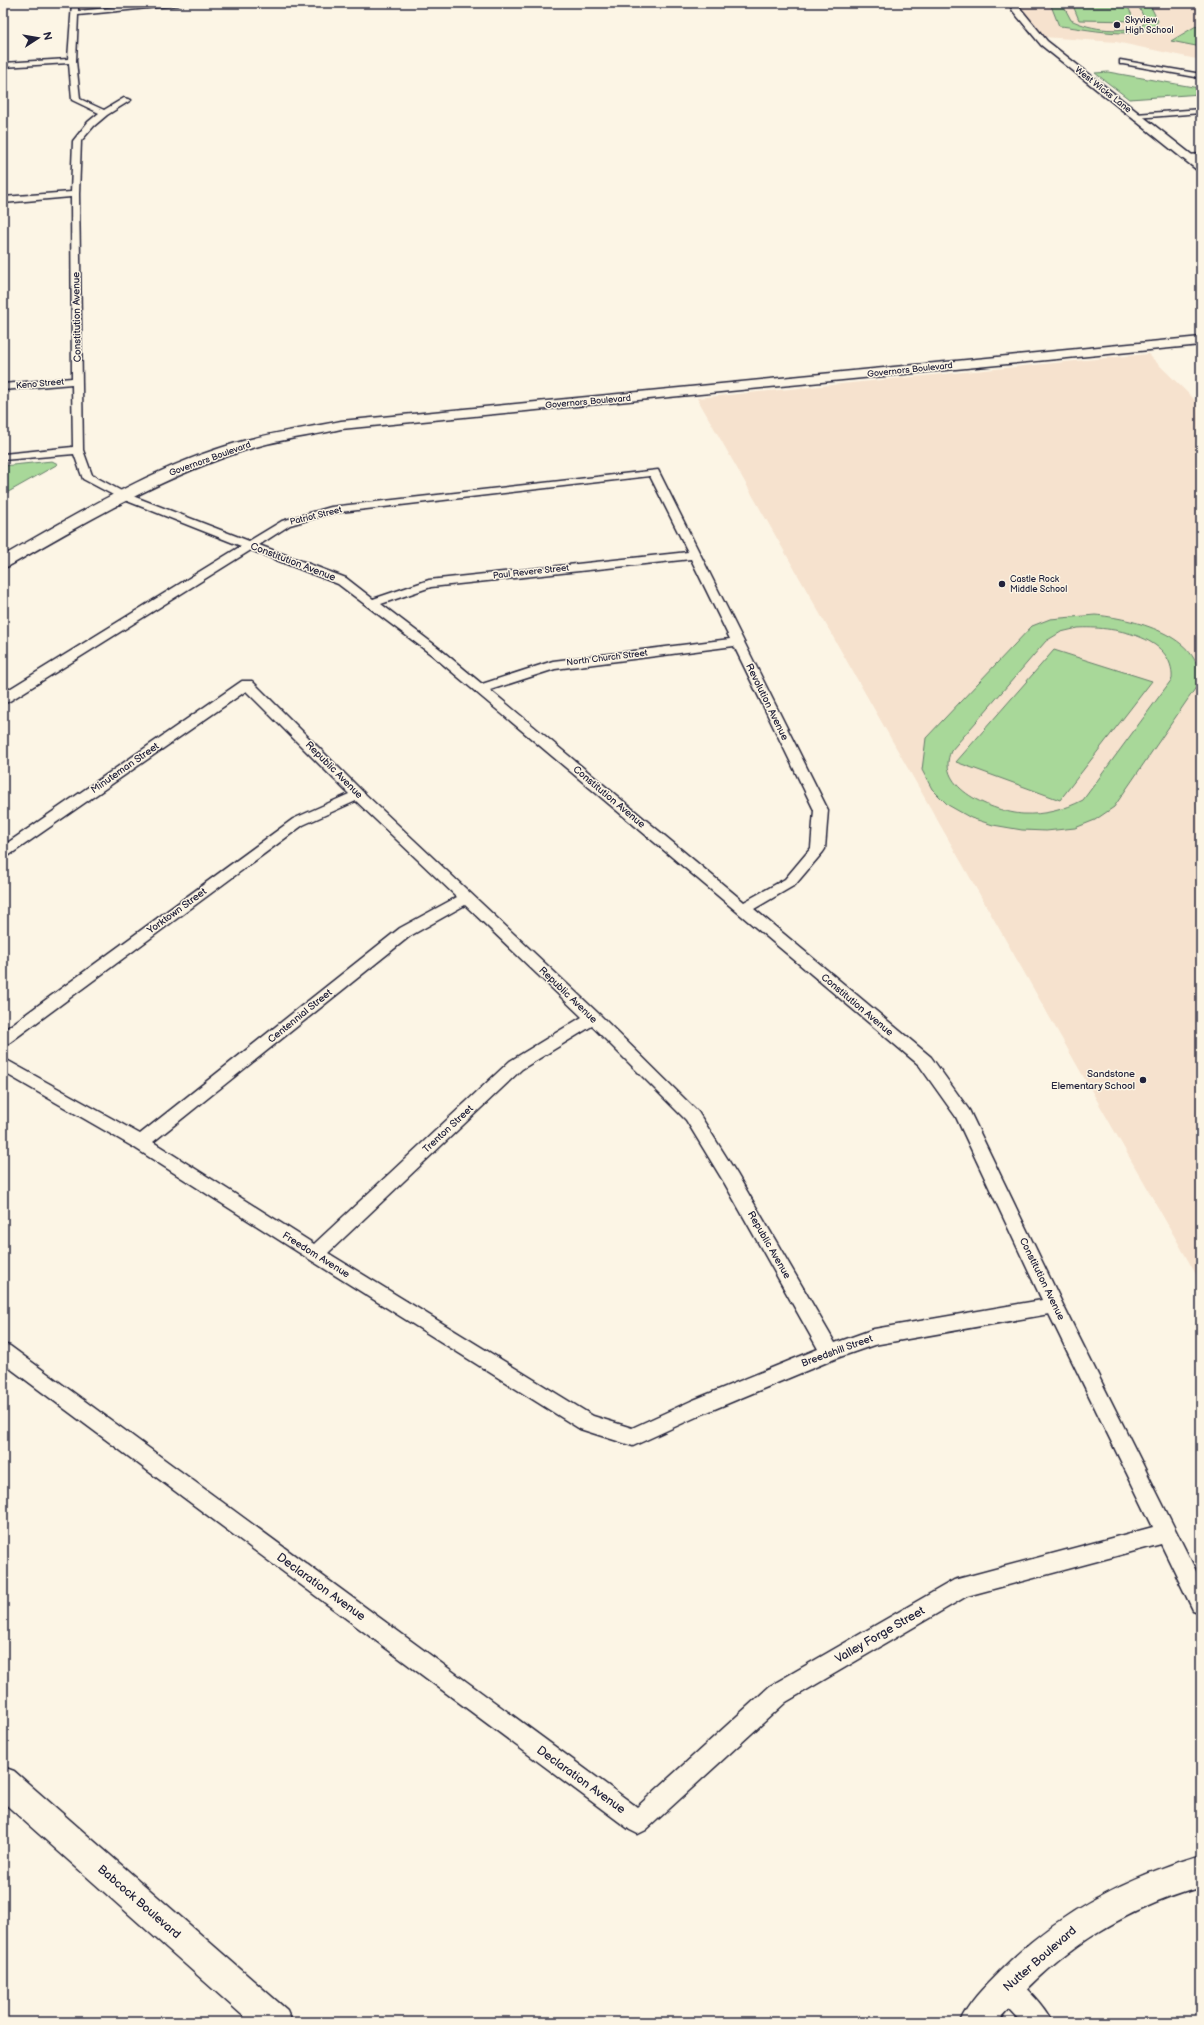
<svg xmlns="http://www.w3.org/2000/svg" width="1204" height="2025" font-family="'Balsamiq Sans',sans-serif">
	<style>
		.built { fill: #f6e2ce }
		.green { fill: #a8d899; stroke: #657d6a; fill-rule: evenodd }
		.lines { fill: none; stroke-linecap: round; stroke-linejoin: round }
		.minor-casing { stroke: #22223b; stroke-width: 3 }
		.tertiary-casing { stroke: #22223b; stroke-width: 3 }
		.secondary-casing { stroke: #22223b; stroke-width: 3 }
		.minor { fill: #fcf5e5; fill-rule: evenodd }
		.tertiary { fill: #fcf5e5; fill-rule: evenodd }
		.secondary { fill: #fcf5e5; fill-rule: evenodd }
		.poi-dot { fill: #22223b; stroke: #fcf5e5; stroke-width: 1.5 }
		.labels { text-anchor: middle; dominant-baseline: central; stroke-width: 3; stroke-linejoin: round; paint-order: stroke }
		.far-poi-label { font-size: 9px; fill: #22223b; stroke: #fcf5e5; text-anchor: start }
		.far-street-label { font-size: 9px; fill: #22223b; stroke: #fcf5e5 }
		.street-label { font-size: 10px; fill: #22223b; stroke: #fcf5e5 }
		.poi-label { font-size: 10px; fill: #22223b; stroke: #fcf5e5; text-anchor: end }
		.near-street-label { font-size: 12px; fill: #22223b; stroke: #fcf5e5 }
	</style>
	<rect width="100%" height="100%" fill="#fcf5e5"/>
	<filter id="ink" filterUnits="userSpaceOnUse"><feTurbulence type="fractalNoise" baseFrequency=".025" numOctaves="2"/><feDisplacementMap in="SourceGraphic" scale="8" xChannelSelector="R" yChannelSelector="G"/><feConvolveMatrix kernelMatrix="1 2 1 2 8 2 1 2 1" color-interpolation-filters="sRGB"/></filter>
	<g filter="url(#ink)">
		<!-- built -->
		<g class="built">
			<path d="M75,3H178L75,13Z"/>
			<path d="M1019,3H1201V60L1116,42L1043,37L1023,14Z"/>
			<path d="M1148,354L1201,406V1283L697,398Z"/>
		</g>
		<!-- green -->
		<g class="green">
			<path d="M1050,3H1062L1071,20C1091,30 1123,34 1144,24L1145,20L1137,3H1149L1158,21C1146,44 1080,27 1059,26Z"/>
			<path d="M1072,3H1126L1135,21L1079,20Z"/>
			<path d="M1196,26L1201,27V47L1171,41Z"/>
			<path d="M1108,72L1199,88L1195,90L1201,94L1129,99L1095,73Z"/>
			<path d="M52,461L58,464L3,495V466Z"/>
			<path d="M1095,615C1130,618 1204,635 1199,683L1114,807L1095,820L1075,828L1046,831L1022,830L993,825L971,818L948,805L932,789L922,770L926,738L1032,626L1050,619ZM1078,628C1110,626 1175,635 1172,679L1083,800C1064,810 1044,815 1023,814C994,812 934,788 951,751L1046,641L1061,632Z"/>
			<path d="M1054,650L1152,681L1060,800L956,762Z"/>
		</g>
		<g class="lines">
			<!-- minor casing -->
			<g class="minor-casing">
				<g id="minor">
					<path d="M72,3H78V11L157,3H181L178,5L78,15L76,61L80,99L104,110L124,98L131,100L107,115L94,126L81,141L79,194L83,450L92,475L125,493L249,541L282,521L331,507L658,470L828,810L825,849L823,852L795,885L754,909L931,1057L969,1110L1063,1305L1201,1581V1613L1193,1610L1161,1544L967,1596L786,1702L646,1830L638,1834L630,1830L3,1363V1344L10,1346L637,1807L770,1686L954,1580L1153,1527L1049,1314L874,1345L837,1358L705,1413L633,1446L580,1429L309,1259L135,1148L3,1072V1058L140,1134L400,928L457,897L356,801L303,825L9,1043L3,1045V1031L293,819L349,794L246,691L8,856L3,858V846L242,681H252L363,792L599,1014L698,1112L737,1174L835,1343L874,1329L1042,1300L956,1117L919,1065L432,655L338,584L251,550L8,702L3,703V693L241,546L117,497L83,479L74,454L3,460V454L73,447L72,384L3,390V384L72,378L71,197L3,203V197L71,192L73,141L88,122L99,113L72,100L69,63L3,67V63L68,59ZM650,476L688,552L429,580L373,599L346,578L259,545L290,525L332,513ZM691,559L730,639L553,661L482,684L440,649L381,604L431,587ZM734,646L814,810L811,848L785,879L744,902L490,690L555,669ZM465,905L582,1017L510,1061L314,1244L153,1142L410,936ZM592,1026L686,1120L725,1184L818,1349L691,1401L632,1428L593,1416L328,1253L522,1069Z"/>
					<path d="M1120,60L1201,74V78L1123,64H1120Z"/>
					<path d="M1201,109V113L1136,118L1132,116L1136,114Z"/>
					<path d="M1201,154V158L1188,159L1184,157L1188,155Z"/>
					<path d="M1006,1974C1021,1980 1045,2007 1052,2022H1022L997,1995L994,1986L997,1977Z"/>
				</g>
			</g>
			<!-- tertiary casing -->
			<g class="tertiary-casing">
				<g id="tertiary">
					<path d="M3,1767L14,1771L287,2010L292,2022H250L3,1802Z"/>
					<path d="M1201,1855V1887C1116,1912 1054,1954 998,2022H960C968,2003 984,1987 999,1972C1055,1914 1124,1878 1201,1855Z"/>
				</g>
			</g>
			<!-- secondary casing -->
			<g class="secondary-casing">
				<g id="secondary">
					<path d="M1009,3H1019L1020,8L1047,41L1201,162V171L1197,170L1041,45L1013,11Z"/>
					<path d="M1201,337V345L341,429C312,436 280,439 252,448C165,475 87,521 9,566L3,568V556C80,512 157,465 243,441C275,432 308,428 341,421Z"/>
				</g>
			</g>
			<!-- minor -->
			<use href="#minor" class="minor"/>
			<!-- tertiary -->
			<use href="#tertiary" class="tertiary"/>
			<!-- secondary -->
			<use href="#secondary" class="secondary"/>
		</g>
	</g>
	<!-- markers -->
	<g class="poi-dot">
		<circle cx="1117" cy="25" r="4"/>
		<circle cx="1002" cy="584" r="4"/>
		<circle cx="1143" cy="1080" r="4"/>
	</g>
	<g class="labels">
		<!-- far-poi labels -->
		<g class="far-poi-label">
			<text x="1125" y="20">Skyview<tspan x="1125" dy="10">High School</tspan></text>
			<text x="1010" y="579">Castle Rock<tspan x="1010" dy="10">Middle School</tspan></text>
		</g>
		<!-- far-street labels -->
		<g class="far-street-label">
			<text transform="translate(1103 90) rotate(38)">West Wicks Lane</text>
			<text transform="translate(910 370) rotate(-6)">Governors Boulevard</text>
			<text transform="translate(40 384) rotate(-5)">Keno Street</text>
			<text transform="translate(588 402) rotate(-5)">Governors Boulevard</text>
			<text transform="translate(210 459) rotate(-20)">Governors Boulevard</text>
			<text transform="translate(316 516) rotate(-14)">Patriot Street</text>
			<text transform="translate(531 572) rotate(-6)">Paul Revere Street</text>
			<text transform="translate(607 658) rotate(-7)">North Church Street</text>
		</g>
		<!-- street labels -->
		<g class="street-label">
			<text transform="translate(77 317) rotate(-91)">Constitution Avenue</text>
			<text transform="translate(293 562) rotate(21)">Constitution Avenue</text>
			<text transform="translate(767 702) rotate(64)">Revolution Avenue</text>
			<text transform="translate(125 768) rotate(-35)">Minuteman Street</text>
			<text transform="translate(334 770) rotate(45)">Republic Avenue</text>
			<text transform="translate(609 797) rotate(40)">Constitution Avenue</text>
			<text transform="translate(177 911) rotate(-36)">Yorktown Street</text>
			<text transform="translate(568 995) rotate(44)">Republic Avenue</text>
			<text transform="translate(857 1005) rotate(40)">Constitution Avenue</text>
			<text transform="translate(300 1016) rotate(-39)">Centennial Street</text>
			<text transform="translate(448 1129) rotate(-43)">Trenton Street</text>
			<text transform="translate(769 1245) rotate(60)">Republic Avenue</text>
			<text transform="translate(316 1255) rotate(32)">Freedom Avenue</text>
			<text transform="translate(1042 1279) rotate(64)">Constitution Avenue</text>
			<text transform="translate(837 1351) rotate(-20)">Breedshill Street</text>
		</g>
		<!-- poi labels -->
		<g class="poi-label">
			<text x="1135" y="1074">Sandstone<tspan x="1135" dy="12">Elementary School</tspan></text>
		</g>
		<!-- near-street labels -->
		<g class="near-street-label">
			<text transform="translate(321 1587) rotate(36)">Declaration Avenue</text>
			<text transform="translate(880 1635) rotate(-30)">Valley Forge Street</text>
			<text transform="translate(581 1780) rotate(36)">Declaration Avenue</text>
			<text transform="translate(139 1902) rotate(41)">Babcock Boulevard</text>
			<text transform="translate(1040 1959) rotate(-41)">Nutter Boulevard</text>
		</g>
	</g>
	<!-- margin -->
	<rect width="1204" height="2025" fill="none" stroke="#fcf5e5" stroke-width="16"/>
	<rect x="8" y="8" width="1188" height="2009" fill="none" stroke="#22223b" stroke-width="1.5" filter="url(#ink)"/>
	<!-- north arrow -->
	<g transform="translate(38 38) rotate(78)" stroke="#fcf5e5" stroke-width="3" paint-order="stroke">
	<path d="M0-3L7 15L0 10L-7 15Z" fill="#22223b"/>
	<text y="-6" font-size="11" font-weight="bold" text-anchor="middle" fill="#22223b">N</text>
	</g>
</svg>
